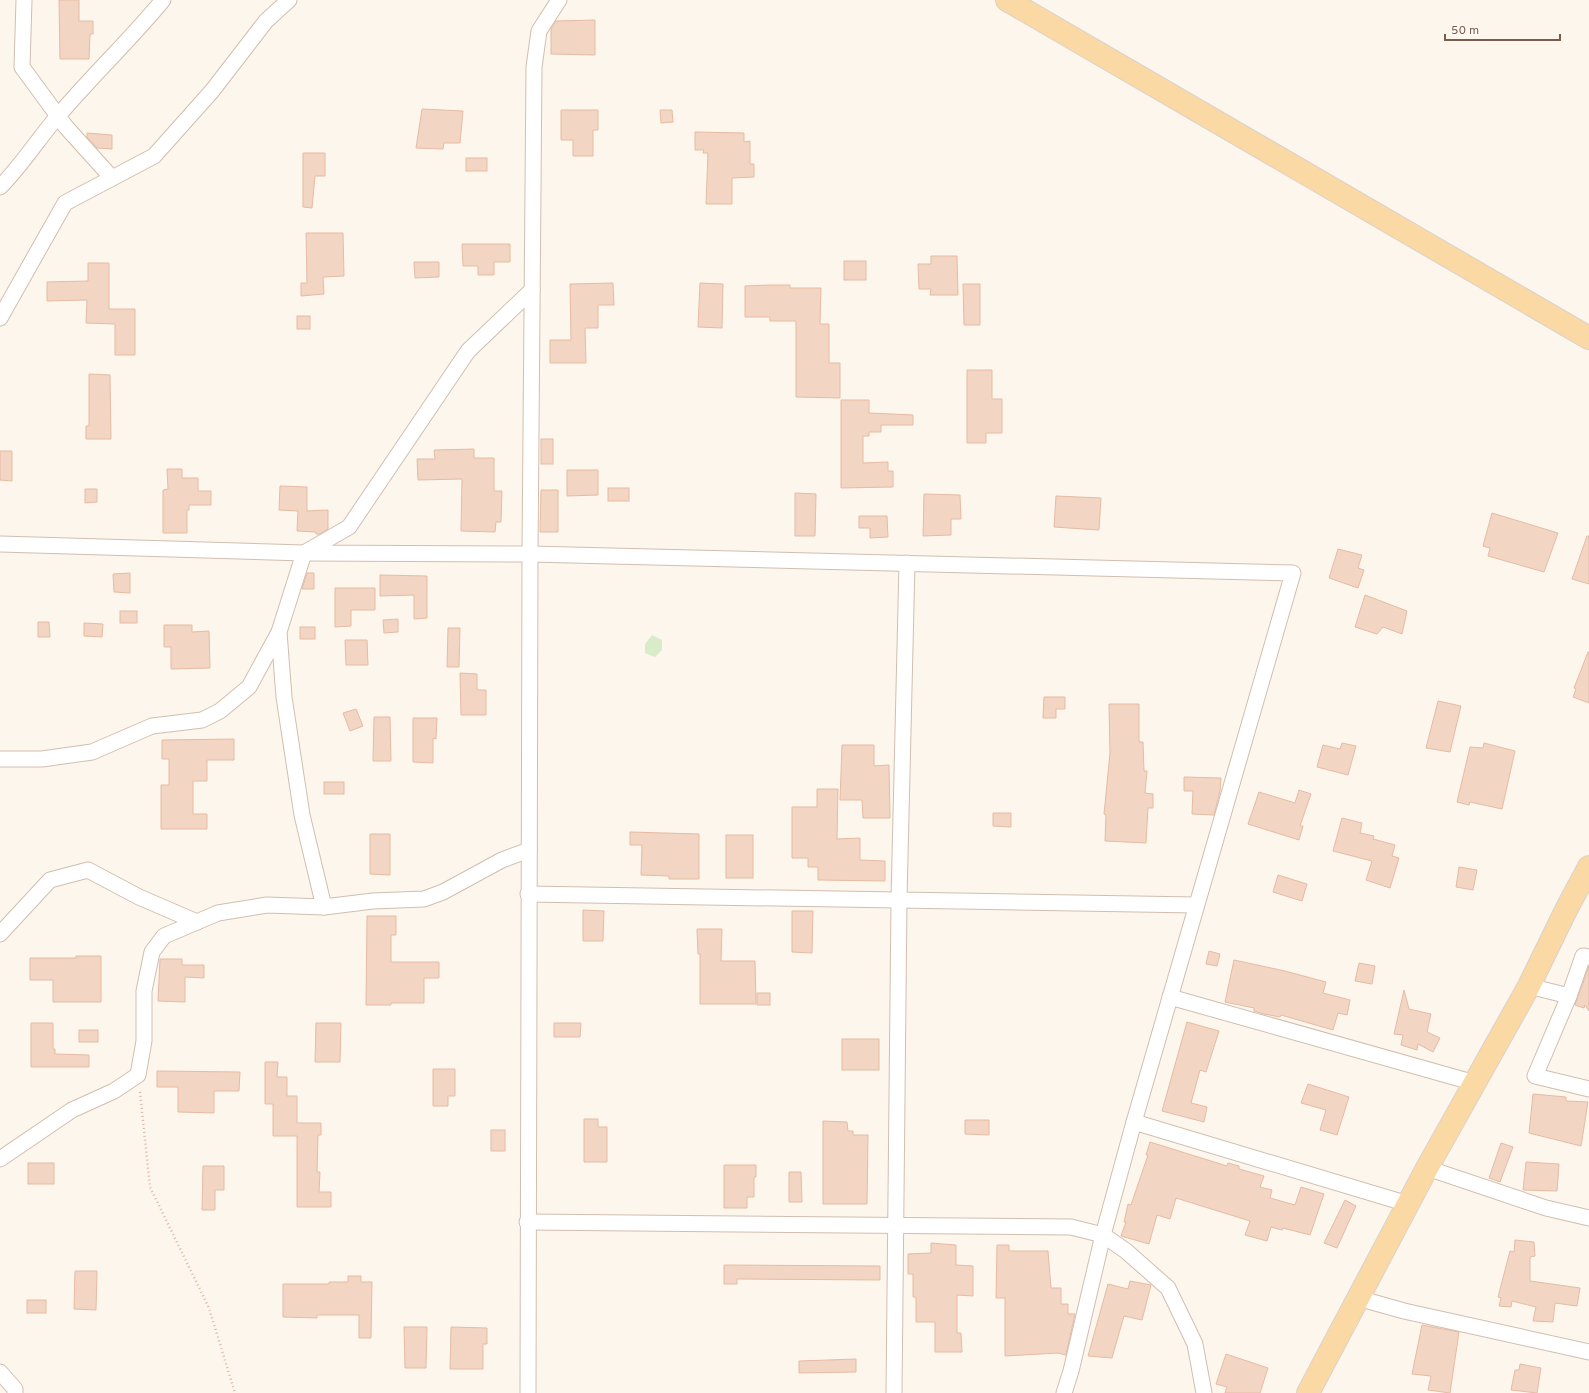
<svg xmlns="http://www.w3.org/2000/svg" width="1589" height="1393" font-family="Overpass,sans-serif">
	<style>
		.green { fill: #d8ecc9 }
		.building { fill: #f3d5c3; stroke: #e6bba3 }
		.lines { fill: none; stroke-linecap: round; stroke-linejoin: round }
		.street-casing { stroke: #d1beb0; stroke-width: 17 }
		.primary-casing { stroke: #dad1cd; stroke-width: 24 }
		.path { stroke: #d9b8a5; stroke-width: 2.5; stroke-dasharray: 1 3; stroke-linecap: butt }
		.street { stroke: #fff; stroke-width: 15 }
		.primary { stroke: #fbd9a5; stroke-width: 22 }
	</style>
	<rect width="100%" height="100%" fill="#fdf6ec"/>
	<!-- green -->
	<path class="green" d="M652,635L662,640V650L655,657L645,653V644Z"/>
	<!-- building -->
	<g class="building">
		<path d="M59,0H79V21H93V34H90L89,59H60Z"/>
		<path d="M595,20V55L551,54V29L556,21Z"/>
		<path d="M422,109L463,111L460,143H444L443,149L416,148Z"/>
		<path d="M561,110H598V130H593V156H573V140H561Z"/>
		<path d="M660,110H672L673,122L661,123Z"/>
		<path d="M695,132L744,133V142L750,141V164H754V177L732,178V204H706L708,153H703L704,150H695Z"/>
		<path d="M87,133L112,135V149L97,148L87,137Z"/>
		<path d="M303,153H325V176H315L312,208L303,207Z"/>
		<rect x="466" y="158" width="21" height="13"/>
		<path d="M306,233H343L344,276L323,277L324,294L301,296V283H307Z"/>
		<path d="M462,244H510V262H494V275H478V266H463Z"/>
		<path d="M931,256H957L958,295H930L931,289H919L918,264H931Z"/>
		<rect x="844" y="261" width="22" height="19"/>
		<path d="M414,262H439V277L415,278Z"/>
		<path d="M88,263H109V309H135V355H115V324L86,323L87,300L47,301V282L88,281Z"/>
		<path d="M613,283L614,305H598V328H585L586,363H550V340H571L570,284Z"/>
		<path d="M700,283L723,284L722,328L698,327Z"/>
		<path d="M963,284H980V325H964Z"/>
		<path d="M769,285H790V288H821L820,324H829V363H840V398L796,397V321H770V317H745V286Z"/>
		<rect x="297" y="316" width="13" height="13"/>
		<path d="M967,370H992V399H1002V433H986V443H967Z"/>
		<path d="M89,374L110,375L111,439H86V426H89Z"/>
		<path d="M841,400H869V413L913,415V425H881V432H869V436H863V463L888,462V471H893V487L841,488Z"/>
		<rect x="541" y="439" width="12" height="25"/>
		<path d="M474,449V458H494V491H502L501,522H496L495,532L461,531L462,479L418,480L417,459H435L434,450Z"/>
		<path d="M0,451H12V481L0,480Z"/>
		<path d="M167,469H182V478H198V491H211V505H189V510H187V533H163V490L168,489Z"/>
		<path d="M567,470H598V495L567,496Z"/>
		<path d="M280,486L307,487V511L328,510V529L320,534H316V532L297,531L298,511L279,510Z"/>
		<rect x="608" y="488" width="21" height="13"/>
		<path d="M85,489H97V502L85,503Z"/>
		<path d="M541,490H558V532H540Z"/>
		<path d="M795,493L816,494L815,536H795Z"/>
		<path d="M924,494L960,495L961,519H951V535L923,536Z"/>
		<path d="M1056,496L1101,498L1099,530L1054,527Z"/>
		<path d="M1492,513L1558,533L1544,572L1488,556L1490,548L1483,546Z"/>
		<path d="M859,516H887L888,537L870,538V528H859Z"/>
		<path d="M1587,536H1589V584L1572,579Z"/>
		<path d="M1338,549L1362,555L1358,568L1364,570L1358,588L1329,578Z"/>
		<path d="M130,573V593L114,592L113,574Z"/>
		<path d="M307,573H314V589H302Z"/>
		<path d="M380,575L427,576V618L414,619V595L380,596Z"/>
		<path d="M335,588H375V610H351V626L335,627Z"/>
		<path d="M1365,595L1407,611L1402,634L1383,627L1377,634L1355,627Z"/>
		<rect x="120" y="611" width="17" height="12"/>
		<path d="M398,619V632L384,633L383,620Z"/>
		<path d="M38,622H49L50,637H38Z"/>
		<path d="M84,623L103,624L102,637L84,636Z"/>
		<path d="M164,625H192V632L209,631L210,668L171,669V647H164Z"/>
		<rect x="300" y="627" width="15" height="12"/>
		<path d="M448,628H460L459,667H447Z"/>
		<path d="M345,640H367L368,665H346Z"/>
		<path d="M1588,652H1589V703L1573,697L1576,689L1574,688Z"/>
		<path d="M460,673L477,674V690H486V715H461Z"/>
		<path d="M1044,697H1065V709H1056V718H1043Z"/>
		<path d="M1438,701L1461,706L1450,752L1426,748Z"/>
		<path d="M1109,704H1139V742H1143L1144,771H1147L1145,793L1153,794V808H1148L1146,843L1105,841L1106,815L1104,814L1110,753Z"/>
		<path d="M356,709L363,726L350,731L343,713Z"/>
		<path d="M374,717H390L391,761H373Z"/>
		<path d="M413,718H437L436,739L433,738V763L413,762Z"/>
		<path d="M234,739V760H207V781H193V814H207V829H161V785H169V759H162V740Z"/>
		<path d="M1342,743L1356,746L1348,775L1317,767L1323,745L1340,749Z"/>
		<path d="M1484,743L1515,751L1502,809L1470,802L1469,805L1457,802L1470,747L1483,748Z"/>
		<path d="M842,745H874V766L889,765L890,818H863L862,800H840Z"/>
		<path d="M1184,777L1221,778L1220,791L1214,815L1192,814L1193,791H1184Z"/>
		<rect x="324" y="782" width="20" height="12"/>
		<path d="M817,789H838L837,839L860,838V860L885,861V881L818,880V867H808V858H792V807H817Z"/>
		<path d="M1299,790L1311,794L1300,826H1303L1299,840L1248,824L1259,792L1295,803Z"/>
		<path d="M993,813H1011V827L993,826Z"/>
		<path d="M1342,818L1362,823L1360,833L1374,836L1373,839L1395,845L1392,856L1399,858L1390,888L1366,880L1372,861L1333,851Z"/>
		<path d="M630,832L699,834V879H669V876L641,875L642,845H630Z"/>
		<path d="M370,834H390V875L370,874Z"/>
		<rect x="726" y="835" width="27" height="43"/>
		<path d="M1459,867L1477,870L1473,890L1456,887Z"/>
		<path d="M1278,875L1307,884L1302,901L1273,892Z"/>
		<path d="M583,910L604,911L603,941H583Z"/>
		<path d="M792,911H813L812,953L792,952Z"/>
		<path d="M367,916H396V935H391V962H439V978H424V1003H391V1005H366Z"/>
		<path d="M697,929H722L721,961H755L756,1004H700V954H698Z"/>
		<path d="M1209,951L1220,954L1217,966L1206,964Z"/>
		<path d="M76,956H101V1002H53V980H30V958H76Z"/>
		<path d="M160,959H182V965H204V978L185,977V1002L158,1001Z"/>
		<path d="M1234,960L1285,971L1326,982L1323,993L1350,1000L1347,1015L1338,1013L1333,1030L1281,1015L1280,1017L1264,1014L1254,1011V1008L1225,1002Z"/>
		<path d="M1359,963L1375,966L1372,984L1355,981Z"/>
		<path d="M1589,966V1011L1585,1005L1584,1008L1575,1005Z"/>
		<path d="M1404,990L1409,1009L1431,1014L1427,1032L1440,1038L1433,1052L1418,1044L1417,1050L1401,1045L1403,1035L1394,1034Z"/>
		<rect x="757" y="993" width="13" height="12"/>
		<path d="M1187,1022L1219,1031L1206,1072L1200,1070L1191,1103L1207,1107L1204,1122L1162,1111Z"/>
		<path d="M31,1023H53V1049H55V1054L89,1055V1067H31Z"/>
		<path d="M316,1023H341L340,1062H315Z"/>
		<path d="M554,1023H581L580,1037H554Z"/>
		<rect x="79" y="1030" width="19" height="12"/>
		<rect x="842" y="1039" width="37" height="31"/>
		<path d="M265,1062H278L277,1077H287V1096H297V1123H321V1135H318L317,1172H320L319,1192H331V1207H297V1136H273V1104H265Z"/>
		<path d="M433,1069H455V1096H448V1106H433Z"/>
		<path d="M157,1071L240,1072L239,1091H214V1113L178,1112V1087H157Z"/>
		<path d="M1308,1084L1349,1097L1337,1135L1320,1130L1326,1110L1301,1103Z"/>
		<path d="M1533,1094L1566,1097V1101L1588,1102L1581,1146L1529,1133Z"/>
		<path d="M584,1119H598V1127H607V1162H584Z"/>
		<path d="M965,1120H989V1135L965,1134Z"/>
		<path d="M823,1121L847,1122L848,1131H853V1135H868L867,1204H823Z"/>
		<rect x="491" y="1130" width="14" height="21"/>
		<path d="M1150,1142L1227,1166L1228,1163L1239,1166V1169L1264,1176L1260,1187L1272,1190L1270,1198L1295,1205L1301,1187L1324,1194L1310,1235L1283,1228L1282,1230L1271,1227L1267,1241L1245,1235L1250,1221L1176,1198L1170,1219L1157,1215L1149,1244L1121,1236L1126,1222H1124L1128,1204L1131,1205L1148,1155H1146Z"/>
		<path d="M1501,1143L1513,1147L1500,1182L1489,1178Z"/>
		<path d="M1526,1162L1559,1164L1557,1191L1523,1190Z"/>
		<rect x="28" y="1163" width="26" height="21"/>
		<path d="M724,1165H756V1177H754V1197H747V1208H724Z"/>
		<path d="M203,1166H224V1190H215V1210H202Z"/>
		<path d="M789,1172H801L802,1202H789Z"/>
		<path d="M1345,1200L1356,1206L1337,1248L1324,1243Z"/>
		<path d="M1515,1240L1534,1242L1535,1256L1530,1257V1281L1580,1288L1577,1306L1555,1303L1553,1322L1533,1321L1536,1307L1512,1301L1511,1307L1499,1306L1501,1298L1498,1297L1510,1251L1514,1252Z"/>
		<path d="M931,1243L956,1245V1265L973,1266V1296L957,1295V1333H961L962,1352H935V1322H916V1297H913V1274H908V1254L931,1253Z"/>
		<path d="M997,1245H1009V1251H1048L1051,1288H1061V1304H1068V1314H1075L1066,1355L1058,1353L1005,1356V1298H996Z"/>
		<path d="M724,1265L880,1266V1280L737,1279V1284H724Z"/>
		<path d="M75,1271H97L96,1310L74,1309Z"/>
		<path d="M348,1276H361V1282H372L371,1338H359V1315H317V1318L283,1317V1284H329V1282H348Z"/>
		<path d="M1130,1281L1151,1285L1142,1320L1124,1316L1112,1358L1088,1356L1108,1284L1128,1289Z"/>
		<rect x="27" y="1300" width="19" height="13"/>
		<path d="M1422,1325L1459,1332L1450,1393L1428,1390L1431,1376L1412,1374Z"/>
		<path d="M404,1327H427L426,1368H405Z"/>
		<path d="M451,1327L487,1328V1344H483V1369H450Z"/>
		<path d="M1226,1354L1268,1368L1260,1393H1225L1227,1387L1216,1384Z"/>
		<path d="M856,1359V1372L799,1373V1361Z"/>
		<path d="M1520,1364L1541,1368L1537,1393L1511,1390L1515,1370H1519Z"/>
	</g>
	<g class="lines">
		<!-- street casing -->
		<g class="street-casing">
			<g id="street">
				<path d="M24,0L22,67L66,127L112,178"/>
				<path d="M0,187C22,165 38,139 58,116C92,76 130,40 163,0"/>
				<path d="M0,318L65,203L154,156L212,91L266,21L289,0"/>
				<path d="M0,544L304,553L530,554L1293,573L1134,1122L1103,1235L1071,1371L1064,1393"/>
				<path d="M0,759H42L92,752L152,726L202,720L220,711L249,687L279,632"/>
				<path d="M528,894L1196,905"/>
				<path d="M324,907L302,815L284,697L279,632L304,553L349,527L468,351L532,290"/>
				<path d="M0,934L50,880L88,870L139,897L197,922"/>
				<path d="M1529,986L1569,996L1535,1076L1589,1089"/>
				<path d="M1569,996L1583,956L1589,957"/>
				<path d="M1170,997L1475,1083"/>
				<path d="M1134,1122L1408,1204"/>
				<path d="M0,1159L72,1110L114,1091L138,1075L144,1041V991L152,952L164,936L218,913L267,905L324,907L373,901L424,899L443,892L502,860L529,850"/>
				<path d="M1427,1168L1546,1208L1589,1218"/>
				<path d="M527,1222L1071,1227L1103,1235L1126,1251L1168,1288L1195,1344L1204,1393"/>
				<path d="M1358,1298L1404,1311L1589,1352"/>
				<path d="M0,1372L15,1389V1393"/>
				<path d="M528,1393L530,554L534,67L539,31L559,0"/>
				<path d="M894,1393L899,900L907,563"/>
			</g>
		</g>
		<!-- primary casing -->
		<g class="primary-casing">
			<g id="primary">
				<path d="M1007,0L1589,338"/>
				<path d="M1308,1393L1427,1168L1529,986L1567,908L1589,867"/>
			</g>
		</g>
		<!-- path -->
		<path class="path" d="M140,1092L150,1187L209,1308L235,1393"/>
		<!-- street -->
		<use href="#street" class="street"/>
		<!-- primary -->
		<use href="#primary" class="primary"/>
	</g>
	<!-- scale -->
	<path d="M1445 34v6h115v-6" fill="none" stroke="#7a5c4d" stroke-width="2"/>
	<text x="1451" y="34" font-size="12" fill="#7a5c4d" stroke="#fffaf3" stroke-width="3" paint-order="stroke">50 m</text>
</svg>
